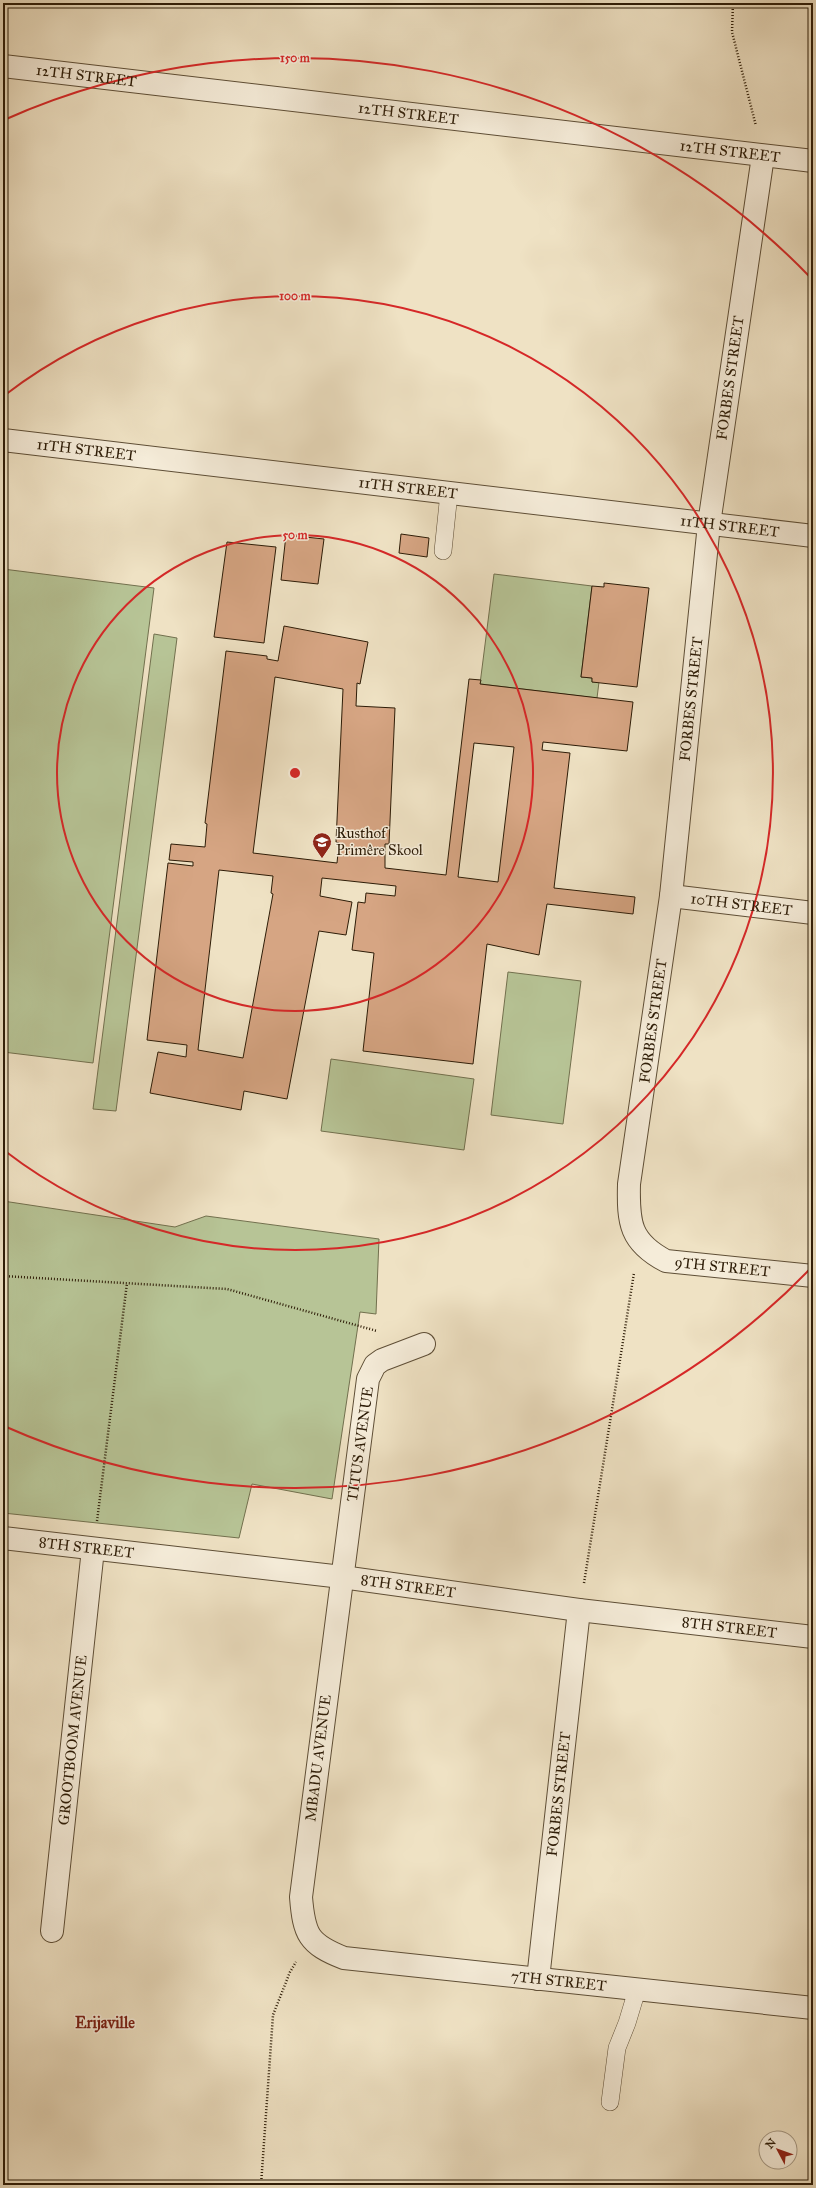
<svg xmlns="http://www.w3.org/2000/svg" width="816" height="2188" font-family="'IM FELL Great Primer',serif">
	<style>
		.green { fill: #b7c496; stroke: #72704e }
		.building { fill: #d6a583; stroke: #2d1c07; fill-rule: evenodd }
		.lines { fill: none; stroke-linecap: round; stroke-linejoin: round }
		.service-casing { stroke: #5e4e36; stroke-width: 18 }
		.minor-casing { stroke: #5e4e36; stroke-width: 24 }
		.path { stroke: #2d1c07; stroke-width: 2.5; stroke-dasharray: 1 2; stroke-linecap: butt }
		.service { stroke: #f5ecd9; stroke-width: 17 }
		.minor { stroke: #f5ecd9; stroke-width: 22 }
		.ring { fill: none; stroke: #d62828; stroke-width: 2 }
		.labels { text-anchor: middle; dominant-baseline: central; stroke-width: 3; stroke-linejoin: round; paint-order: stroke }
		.street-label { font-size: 15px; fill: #2d1c07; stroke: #f5ecd9 }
		.poi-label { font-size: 15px; fill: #2d1c07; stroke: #f5ecd9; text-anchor: start }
		.neighbourhood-label { font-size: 16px; font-weight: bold; fill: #7a1f14; stroke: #f5ecd9 }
		.centre { fill: #d62828; stroke: #f5ecd9; stroke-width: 2 }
		.ring-label { font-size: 12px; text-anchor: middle; font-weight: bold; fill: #d62828; stroke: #f5ecd9; stroke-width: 3; stroke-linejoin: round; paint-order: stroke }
	</style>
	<rect width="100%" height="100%" fill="#efe2c4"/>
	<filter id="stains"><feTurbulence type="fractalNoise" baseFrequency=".005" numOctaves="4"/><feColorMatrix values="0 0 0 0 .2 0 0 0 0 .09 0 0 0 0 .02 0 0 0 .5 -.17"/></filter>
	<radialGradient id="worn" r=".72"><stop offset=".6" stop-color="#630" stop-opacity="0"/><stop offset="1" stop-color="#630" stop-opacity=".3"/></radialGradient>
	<!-- green -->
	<g class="green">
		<path d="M3,569L154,588L93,1063L3,1052Z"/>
		<path d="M494,574L592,586L581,677L592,678V682H599L597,698L480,684Z"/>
		<path d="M154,634L177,638L116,1111L93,1109Z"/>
		<path d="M508,972L581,981L563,1124L491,1115Z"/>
		<path d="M331,1059L474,1079L464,1150L321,1131Z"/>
		<path d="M3,1201L175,1227L206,1216L379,1239L376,1314L360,1312L332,1499L252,1484L239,1538L3,1513Z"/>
	</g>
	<!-- building -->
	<g class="building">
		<path d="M401,534L429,538L427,557L399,553Z"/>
		<path d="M286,535L324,539L318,584L281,580Z"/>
		<path d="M227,542L276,547L264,643L214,637Z"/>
		<path d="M604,583L649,588L637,687L592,682V678L581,677L592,586L604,587Z"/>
		<path d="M284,626L368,642L360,684L357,683L356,706L395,708L389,844H385V868L446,875L469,679L481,680L480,684L633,702L627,751L543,742L542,750L570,753L554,888L635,897L633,914L547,904L539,955L487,944L473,1064L363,1051L374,953L352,950L358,902L365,903L366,893L395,896L396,886L322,878L320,896L352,902L346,935L319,931L287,1099L244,1091L241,1110L150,1093L158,1052L186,1057L187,1045L147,1040L168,863L193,866V862L169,860L171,844L205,847L207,824L205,823L226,651L267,656V659L278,661ZM275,677L343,689L336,842L339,843L337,863L253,853ZM474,743L514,747L498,882L458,877ZM219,870L273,876L271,893L273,894L243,1058L198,1050Z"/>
	</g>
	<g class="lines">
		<!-- service casing -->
		<g class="service-casing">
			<g id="service">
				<path d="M443,551L449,493"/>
				<path d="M610,2102L617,2048L627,2023L637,1990"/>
			</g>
		</g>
		<!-- minor casing -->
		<g class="minor-casing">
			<g id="minor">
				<path id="s1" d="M3,66L813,161"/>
				<path id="s2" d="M763,156L709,524L671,896L629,1184C628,1223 630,1242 666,1261L813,1276"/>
				<path id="s3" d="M3,440L813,536"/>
				<path id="s4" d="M671,896L813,913"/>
				<path id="s5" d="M424,1344L382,1360L375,1365L368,1379L301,1897C304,1934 308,1944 344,1958L813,2008"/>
				<path id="s6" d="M3,1538L342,1577L579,1610L813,1637"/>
				<path id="s7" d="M52,1931L93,1549"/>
				<path id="s8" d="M538,1979L579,1610"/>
			</g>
		</g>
		<!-- path -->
		<g class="path">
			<path d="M733,3L732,32L756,126"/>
			<path d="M3,1276L227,1289L377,1331"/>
			<path d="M97,1521L127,1283"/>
			<path d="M584,1583L634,1273"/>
			<path d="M261,2185L273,2015L290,1972L296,1962"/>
		</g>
		<!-- service -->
		<use href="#service" class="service"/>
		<!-- minor -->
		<use href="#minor" class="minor"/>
	</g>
	<!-- distance rings -->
	<g class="ring">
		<circle cx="295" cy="773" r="238"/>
		<path d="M5 395A477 477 0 1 1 5 1151"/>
		<path d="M809 1270A715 715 0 0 1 4 1426M4 120A715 715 0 0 1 809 276"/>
	</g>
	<!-- icons -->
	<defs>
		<g id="school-pin" transform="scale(1)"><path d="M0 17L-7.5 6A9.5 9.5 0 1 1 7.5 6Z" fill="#8f2418" stroke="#f5ecd9"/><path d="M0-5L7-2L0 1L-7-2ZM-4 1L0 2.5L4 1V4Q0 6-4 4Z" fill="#fff"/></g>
	</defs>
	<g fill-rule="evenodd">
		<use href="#school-pin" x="322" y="842"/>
	</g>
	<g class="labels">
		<!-- street labels -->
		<g class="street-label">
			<text stroke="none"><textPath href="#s1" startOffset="84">12TH STREET</textPath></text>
			<text stroke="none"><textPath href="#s1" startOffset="408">12TH STREET</textPath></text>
			<text stroke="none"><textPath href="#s1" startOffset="732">12TH STREET</textPath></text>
			<text transform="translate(730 378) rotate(-82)">FORBES STREET</text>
			<text stroke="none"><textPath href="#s3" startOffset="84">11TH STREET</textPath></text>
			<text stroke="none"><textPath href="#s3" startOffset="408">11TH STREET</textPath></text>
			<text stroke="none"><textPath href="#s3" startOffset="732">11TH STREET</textPath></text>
			<text transform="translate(691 699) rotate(-84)">FORBES STREET</text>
			<text stroke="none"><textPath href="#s4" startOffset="71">10TH STREET</textPath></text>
			<text transform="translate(653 1021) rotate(-82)">FORBES STREET</text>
			<text stroke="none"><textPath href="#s2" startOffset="1186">9TH STREET</textPath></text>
			<text transform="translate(360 1444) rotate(-82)">TITUS AVENUE</text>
			<text stroke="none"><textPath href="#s6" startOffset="84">8TH STREET</textPath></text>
			<text stroke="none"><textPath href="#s6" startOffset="408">8TH STREET</textPath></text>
			<text stroke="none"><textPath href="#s6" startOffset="732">8TH STREET</textPath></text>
			<text stroke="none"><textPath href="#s7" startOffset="192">GROOTBOOM AVENUE</textPath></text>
			<text transform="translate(318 1758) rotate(-83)">MBADU AVENUE</text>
			<text stroke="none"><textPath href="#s8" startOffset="186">FORBES STREET</textPath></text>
			<text stroke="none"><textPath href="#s5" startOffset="889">7TH STREET</textPath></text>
		</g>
		<!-- poi labels -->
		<g class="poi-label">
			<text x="336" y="833">Rusthof<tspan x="336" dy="17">Primêre Skool</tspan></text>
		</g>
		<!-- neighbourhood labels -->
		<g class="neighbourhood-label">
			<text x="105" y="2022">Erijaville</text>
		</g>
	</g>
	<circle cx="295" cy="773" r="6" class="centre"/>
	<g class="ring-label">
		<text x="295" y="62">150 m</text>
		<text x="295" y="300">100 m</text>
		<text x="295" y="539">50 m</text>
	</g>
	<!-- margin -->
	<rect width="816" height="2188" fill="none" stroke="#efe2c4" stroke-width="16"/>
	<rect x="4" y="4" width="808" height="2180" fill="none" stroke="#2d1c07" stroke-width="2"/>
	<rect x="8" y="8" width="800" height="2172" fill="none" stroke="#2d1c07"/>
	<!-- north arrow -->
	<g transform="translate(778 2150) rotate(311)"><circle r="19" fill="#f5ecd9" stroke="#a59985"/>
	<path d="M0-3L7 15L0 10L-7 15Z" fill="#8f2418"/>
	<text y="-6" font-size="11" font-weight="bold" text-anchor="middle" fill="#2d1c07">N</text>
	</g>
	<rect width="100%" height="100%" filter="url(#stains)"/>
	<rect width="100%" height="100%" fill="url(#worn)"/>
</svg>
